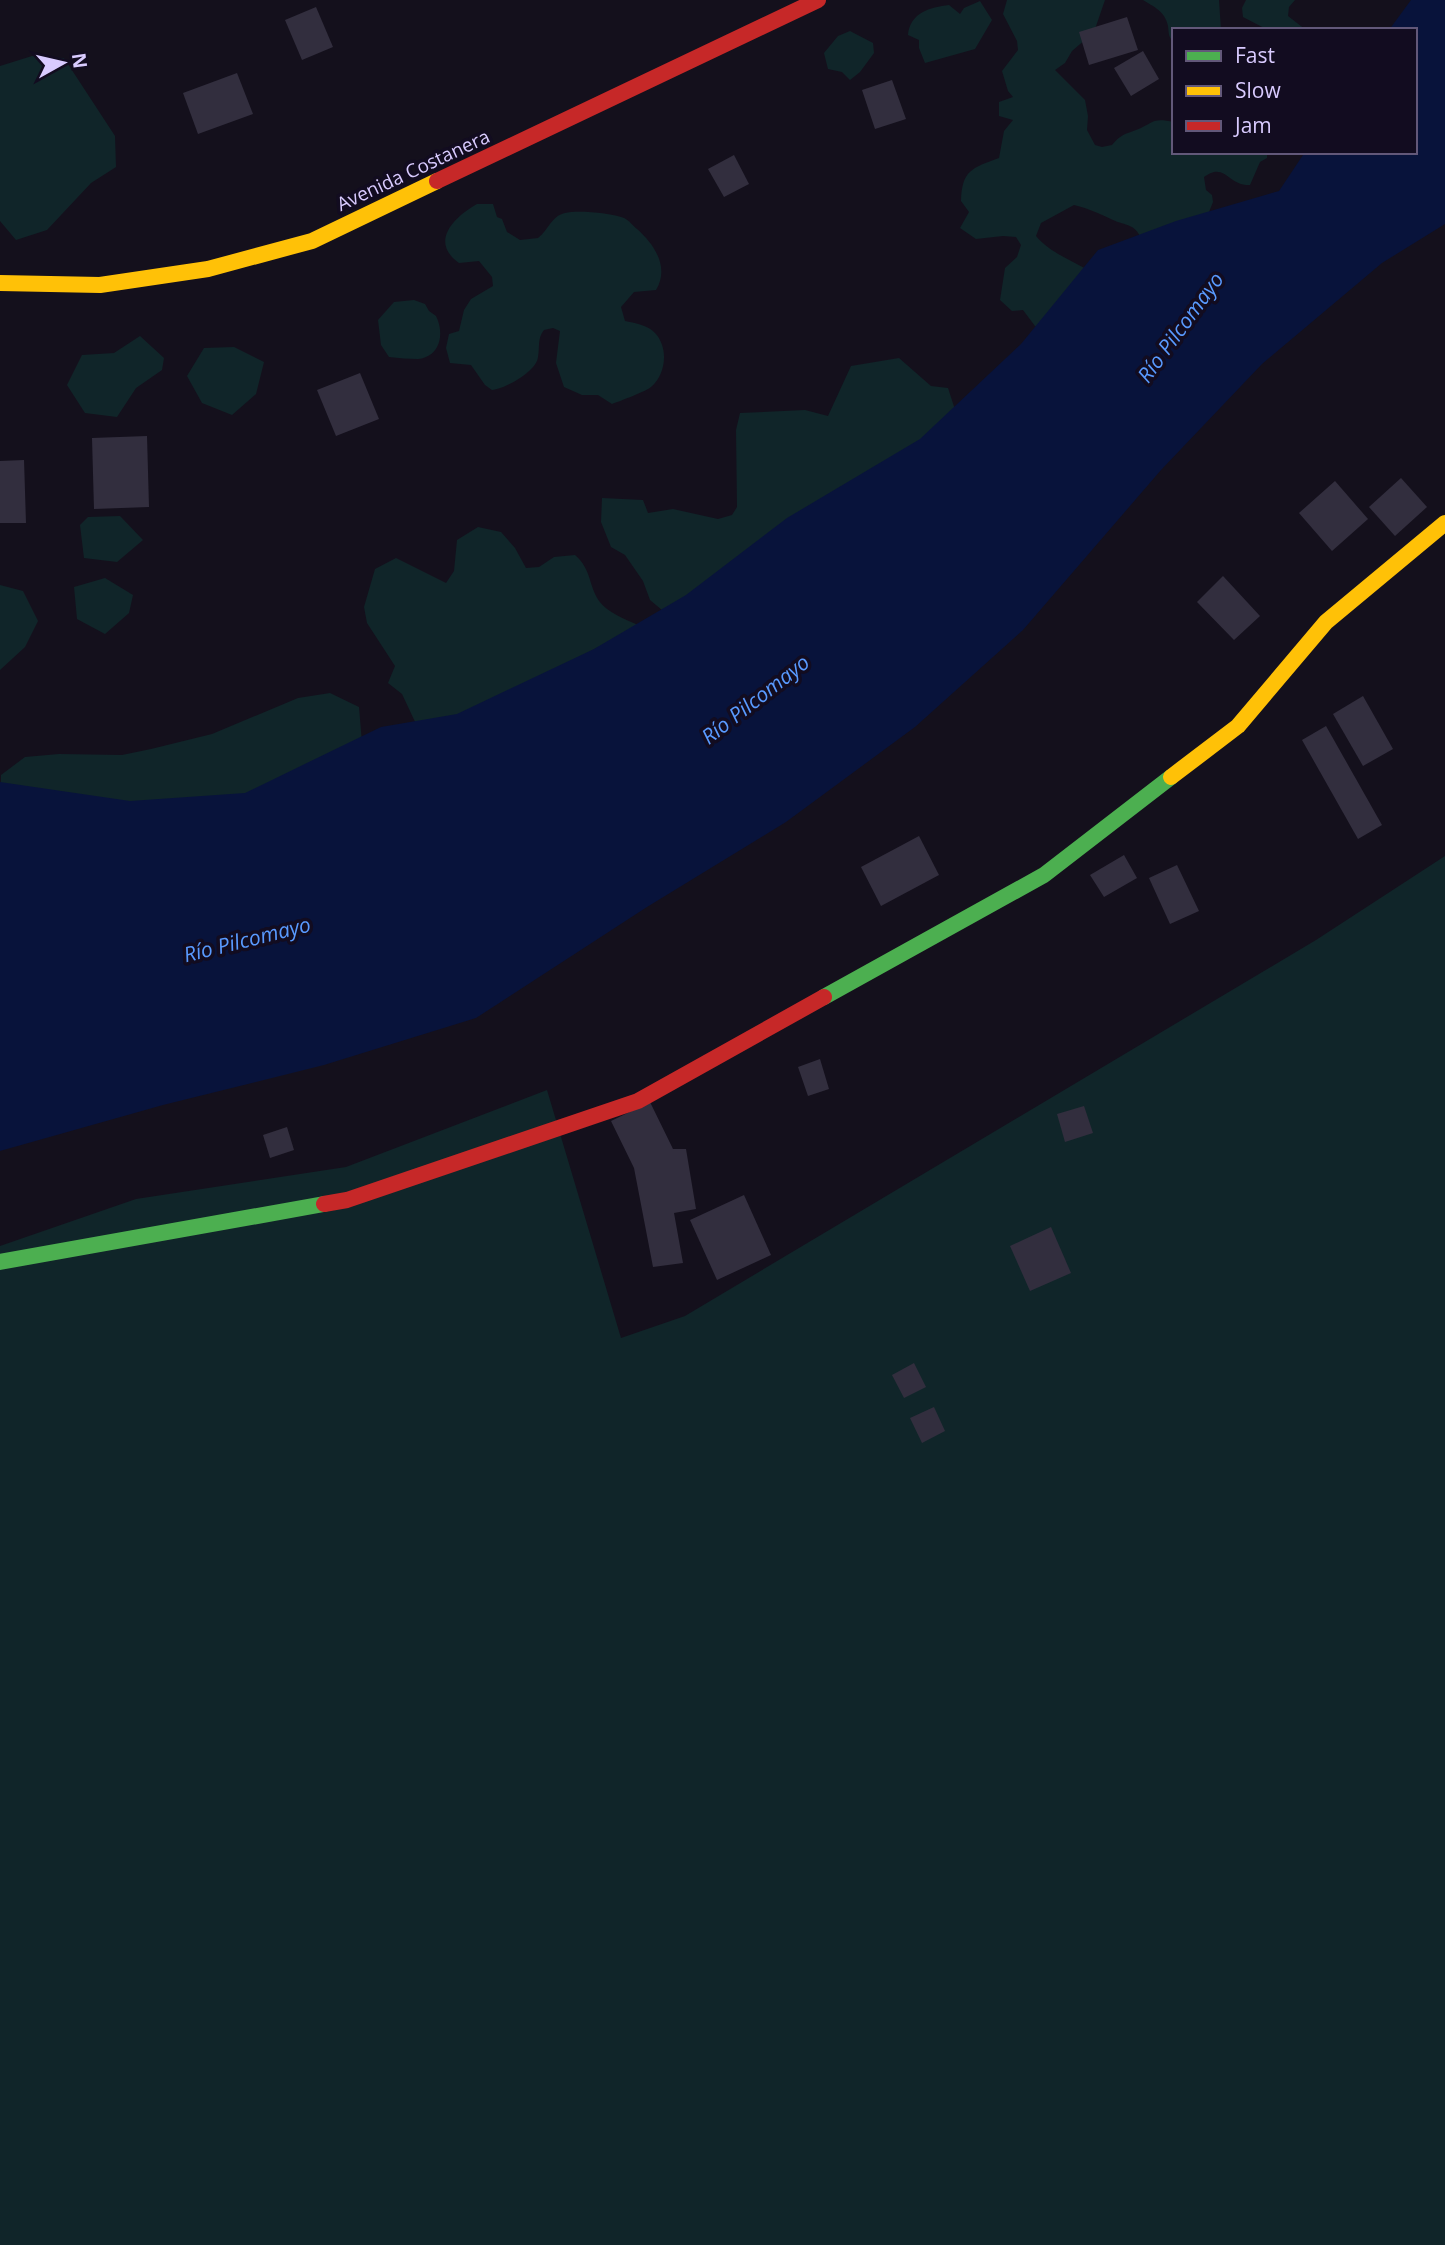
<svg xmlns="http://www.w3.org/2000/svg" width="1445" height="2245" font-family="'Open Sans',sans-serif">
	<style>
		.green { fill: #102529 }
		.water { fill: #08133b }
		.building { fill: #322e3e }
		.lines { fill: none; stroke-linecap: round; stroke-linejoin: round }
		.fast { stroke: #4caf50; stroke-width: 16 }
		.slow { stroke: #ffc107; stroke-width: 16 }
		.jam { stroke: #c62828; stroke-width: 16 }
		.labels { text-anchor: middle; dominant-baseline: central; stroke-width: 7; stroke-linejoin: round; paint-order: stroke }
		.street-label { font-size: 19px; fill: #d9cbff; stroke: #120c20 }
		.water-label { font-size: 21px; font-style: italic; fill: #599aff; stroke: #120c20 }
	</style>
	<rect width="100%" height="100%" fill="#14101c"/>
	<!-- green -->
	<g class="green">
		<path d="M1007,0H1105L1094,32L1072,51L1065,63L1055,70L1085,100L1088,116L1087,130L1095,145L1102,147L1112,145C1120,135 1125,134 1136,130C1154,123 1151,117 1174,122V152H1267V158L1260,162L1250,185C1228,186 1225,161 1204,177L1206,190L1212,195L1213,202L1207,217L1141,238C1134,223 1126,226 1113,220C1098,213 1090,209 1074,205L1041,223L1036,236C1053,256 1078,262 1099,277L1069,333L1035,326L1023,310L1012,311L1000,300L1005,268L1017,257L1021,245L1016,237L1003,236L976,239L960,228L969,212L961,201C962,170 972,168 999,158L1004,131L1013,120L999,116V102L1013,97L1008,91L1002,71L1018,50L1017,41L1003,14Z"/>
		<path d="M1143,0H1219L1221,30H1174V43C1168,36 1169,34 1168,26C1165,11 1154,7 1143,0Z"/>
		<path d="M1246,0H1295L1289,7L1288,16L1306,30H1268L1243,17L1242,8Z"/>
		<path d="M980,1L992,20L975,49L925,63L919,48V40L908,35C910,13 930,7 949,5L960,14L964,8Z"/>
		<path d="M850,31L873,43L874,53L860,72L850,80L842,72L828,69L824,53L838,36Z"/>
		<path d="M32,56L64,58L115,136L116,167L91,183L47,230L16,240L0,221V66Z"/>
		<path d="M477,204H493L497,217L502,219L507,232L520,240L538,238C548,231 551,216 565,213C577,210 612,213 624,218C629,220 633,226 637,229C654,244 670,267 656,290L634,292L621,307L625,321C634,323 648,325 655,333C669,348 666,374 651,387C647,391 620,401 612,404L598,395H582L564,387L556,363L560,331L553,328L544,330C537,339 540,347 538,357C537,371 505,389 492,390L485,385L471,365L450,363L446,348L449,334L459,331L464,310L471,299L493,286L492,277L479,261L459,263C429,242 454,217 477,204Z"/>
		<path d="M414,300L425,304L429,311L436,316C445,334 440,357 418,359C409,359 399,358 389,357L381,345L378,320L394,302Z"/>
		<path d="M140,336L164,358L162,370L136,388L117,417L85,413L67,385L82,355L114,353Z"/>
		<path d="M234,347L264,362L256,394L232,415L202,403L187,376L204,348Z"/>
		<path d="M899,358L931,386L948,388L962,431L681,626L650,600L643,581L625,555L611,547L601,522L602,498L643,500L648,513L673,509L718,519L732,515L737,507L736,430L740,413L805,410L828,416L851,366Z"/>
		<path d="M120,516L143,540L117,562L84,558L80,525L88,517Z"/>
		<path d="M478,527L501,532L515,548L526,568L539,567L554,557L575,555C592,570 588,584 599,601C608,613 625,619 638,625L425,743L402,694L388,683L395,666L367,623L364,607L375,569L396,558L446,583L454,571L457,540Z"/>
		<path d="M105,578L133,595L129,613L105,634L77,619L74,587Z"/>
		<path d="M0,585L23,591L38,621L25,647L0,670Z"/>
		<path d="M330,693L359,707L363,755L308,790L0,812L1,775L25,757L59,754L122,755L151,749L212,734L298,698Z"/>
		<path d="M1445,856V2245H0V1246L136,1199L346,1167L547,1090L621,1338L685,1316L1316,940Z"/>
	</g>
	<!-- water -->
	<path class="water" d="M1411,0H1445V224L1382,263L1262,364L1161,470L1023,630L915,727L786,822L647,907L476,1018L324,1065L163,1105L0,1151V782L130,801L245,793L381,727L457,714L594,649L686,595L787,518L920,439L1021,344L1098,250L1176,221L1279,191L1305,152H1415V30H1389Z"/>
	<!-- building -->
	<g class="building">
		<path d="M316,7L333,47L302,60L285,20Z"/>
		<path d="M1127,17L1138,50L1089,65L1079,32Z"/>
		<path d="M1143,51L1159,79L1131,96L1114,68Z"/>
		<path d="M237,73L253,114L198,134L183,93Z"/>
		<path d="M892,80L906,119L875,129L862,90Z"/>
		<path d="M734,155L749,184L724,197L708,169Z"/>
		<path d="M360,373L379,419L336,436L317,390Z"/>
		<path d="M147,436L149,507L94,509L92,438Z"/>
		<path d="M24,460L26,523H0V461Z"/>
		<path d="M1401,478L1427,507L1395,536L1369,507Z"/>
		<path d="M1335,481L1368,519L1332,551L1299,513Z"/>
		<path d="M1223,576L1260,616L1234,640L1197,602Z"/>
		<path d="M1363,696L1393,749L1363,766L1333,714Z"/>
		<path d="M1326,726L1382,825L1358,839L1302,740Z"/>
		<path d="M919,836L939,875L881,906L861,867Z"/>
		<path d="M1124,855L1137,878L1104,897L1090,875Z"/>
		<path d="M1177,865L1199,911L1170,924L1149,878Z"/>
		<path d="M820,1059L829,1089L808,1096L798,1067Z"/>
		<path d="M650,1102L673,1149H686L696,1209L674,1213L683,1263L653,1267L634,1168L611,1121Z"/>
		<path d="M1084,1106L1093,1133L1065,1142L1057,1114Z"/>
		<path d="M287,1127L294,1150L270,1158L263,1135Z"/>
		<path d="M744,1195L771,1255L717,1280L690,1220Z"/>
		<path d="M1051,1227L1071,1273L1030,1291L1010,1246Z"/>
		<path d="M914,1363L926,1387L904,1398L892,1375Z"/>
		<path d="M934,1407L945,1431L922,1443L910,1418Z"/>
	</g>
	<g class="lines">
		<!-- fast -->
		<g class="fast">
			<path d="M824,997L1044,875L1171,777"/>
			<path d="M0,1262L324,1204"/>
		</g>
		<!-- slow -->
		<g class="slow">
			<path d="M0,283L100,285L208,269L312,241L437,181"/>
			<path d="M1171,777L1238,726L1326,622L1445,523"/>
		</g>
		<!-- jam -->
		<g class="jam">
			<path d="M437,181L818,0"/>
			<path d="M324,1204L347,1200L638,1101L824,997"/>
		</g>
	</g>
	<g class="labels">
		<!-- street labels -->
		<g class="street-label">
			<text transform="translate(413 170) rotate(-25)">Avenida Costanera</text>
		</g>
		<!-- water labels -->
		<g class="water-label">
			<text transform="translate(1180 327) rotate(-54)">Río Pilcomayo</text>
			<text transform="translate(755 699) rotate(-38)">Río Pilcomayo</text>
			<text transform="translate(247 939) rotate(-14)">Río Pilcomayo</text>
		</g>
	</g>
	<!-- legend -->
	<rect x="1172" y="28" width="245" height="126" fill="#120c20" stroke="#625879" stroke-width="2"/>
	<rect x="1186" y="51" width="35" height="10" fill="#4caf50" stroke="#625879" stroke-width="2"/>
	<text x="1235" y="63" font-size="21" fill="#d9cbff">Fast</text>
	<rect x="1186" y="86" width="35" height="10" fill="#ffc107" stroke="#625879" stroke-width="2"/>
	<text x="1235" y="98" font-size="21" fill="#d9cbff">Slow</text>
	<rect x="1186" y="121" width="35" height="10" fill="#c62828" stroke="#625879" stroke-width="2"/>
	<text x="1235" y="133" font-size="21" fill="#d9cbff">Jam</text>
	<!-- north arrow -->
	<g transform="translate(63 63) rotate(82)" stroke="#120c20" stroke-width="5" paint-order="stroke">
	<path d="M0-5L12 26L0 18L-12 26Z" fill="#d9cbff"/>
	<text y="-10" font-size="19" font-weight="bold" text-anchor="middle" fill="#d9cbff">N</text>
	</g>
</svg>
